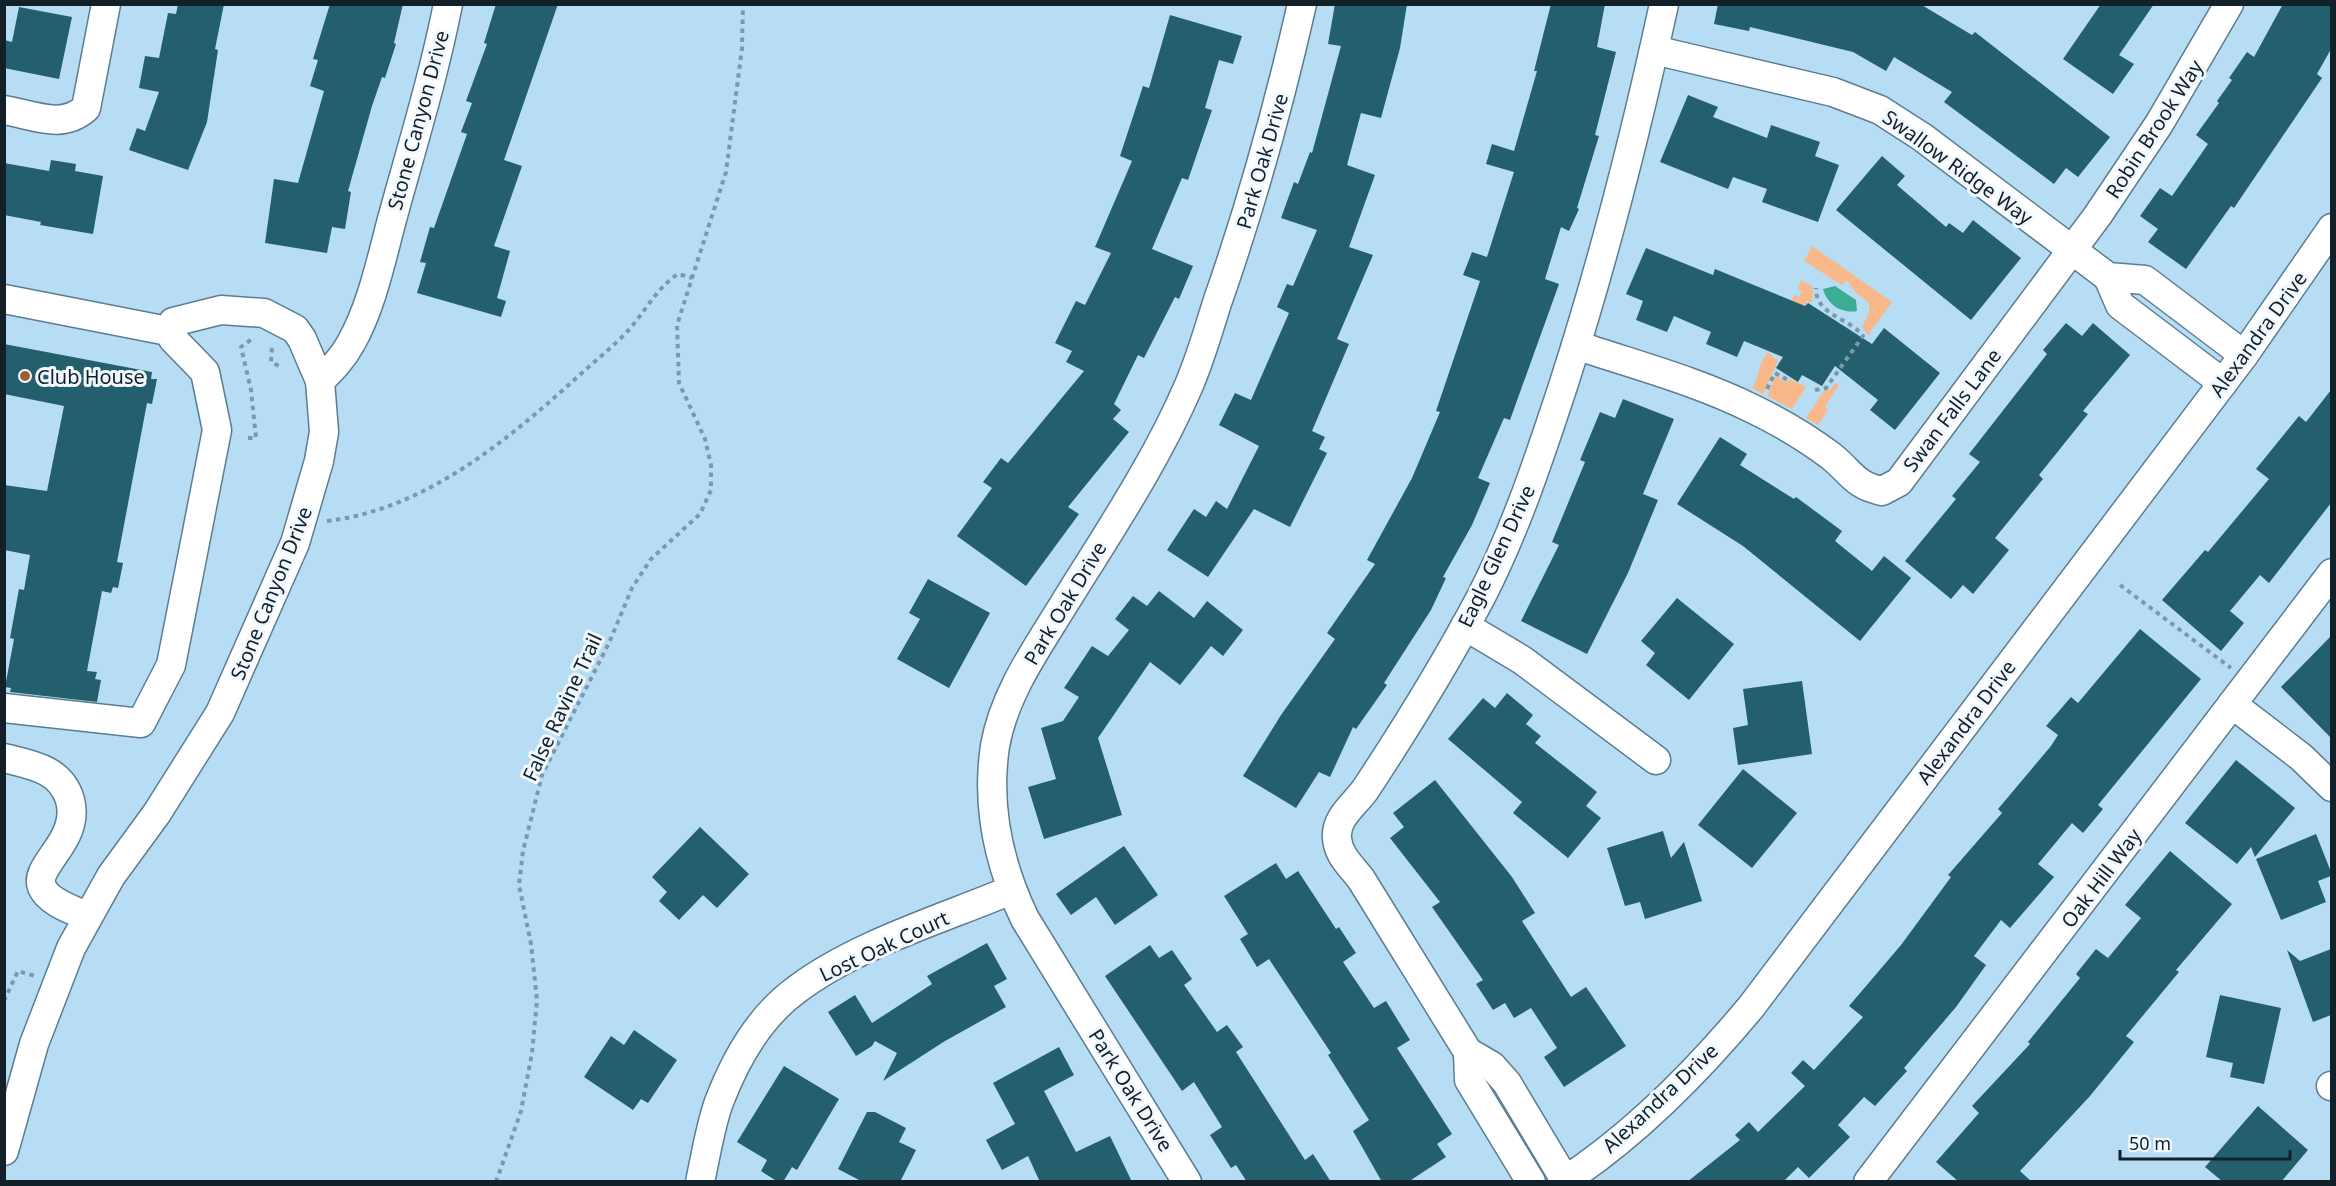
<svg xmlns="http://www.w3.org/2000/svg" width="2336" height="1186" font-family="'Noto Sans',sans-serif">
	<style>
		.green { fill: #f8b88a }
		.water { fill: #3bad95 }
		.building { fill: #235f6d }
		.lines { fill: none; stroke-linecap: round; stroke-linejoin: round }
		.minor-casing { stroke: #5a7d93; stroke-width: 31 }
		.path { stroke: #7b99ab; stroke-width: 4; stroke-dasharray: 4.5 4.5; stroke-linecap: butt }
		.minor { stroke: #fff; stroke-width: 28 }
		.poi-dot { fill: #a05e2a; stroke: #f1f9fe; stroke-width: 2 }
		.labels { text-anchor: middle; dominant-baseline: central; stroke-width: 6; stroke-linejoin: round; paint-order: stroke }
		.street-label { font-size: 20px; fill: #122029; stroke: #f1f9fe }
		.poi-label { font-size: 20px; fill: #122029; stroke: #f1f9fe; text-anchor: start }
	</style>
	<rect width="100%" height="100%" fill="#b7ddf5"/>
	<!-- green -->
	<g class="green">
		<path d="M1812,246L1892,302L1868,335L1862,327L1869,313V303L1855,292L1847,280L1842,285L1804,261Z"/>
		<path d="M1801,280L1813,287L1812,303L1807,301L1805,305L1789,308L1794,295L1799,297L1802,292L1798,289Z"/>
		<path d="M1768,352L1778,361L1763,394L1752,388C1761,374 1756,368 1768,352Z"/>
		<path d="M1776,375L1787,383L1790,379L1806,387L1792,409L1767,396Z"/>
		<path d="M1835,383L1839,385L1825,406L1828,410L1818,425L1806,418L1826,388L1830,391Z"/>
	</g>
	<!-- water -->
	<path class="water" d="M1835,286L1856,300L1857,311C1841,314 1827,304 1823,289Z"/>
	<!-- building -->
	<g class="building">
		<path d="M178,4H224L215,49L218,50L207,122L188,170L129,150L137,128L145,131L159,92L139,88L145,56L159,58L168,13L176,14Z"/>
		<path d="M330,4H403L394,43L396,44L385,78L382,77L372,106L348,191L351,192L345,229L332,227L327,253L265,243L274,179L298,183L324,91L310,86L318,60L313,59Z"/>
		<path d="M496,4H558L504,160L522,166L494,246L510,251L497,298L506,301L501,317L417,293L426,263L420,262L430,227L434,228L467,134L461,132L472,103L466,101L487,44L484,43Z"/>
		<path d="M1335,4H1407L1400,48L1381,118L1361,113L1347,165L1375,175L1349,247L1373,255L1337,339L1349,344L1312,431L1325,437L1319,449L1327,453L1290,527L1254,509L1208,577L1167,550L1194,509L1206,517L1216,501L1227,509L1259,446L1219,425L1235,393L1251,400L1289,313L1277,307L1287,284L1293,286L1317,230L1281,218L1294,182L1298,184L1310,152L1312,153L1341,46L1328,44Z"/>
		<path d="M1551,4H1605L1597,47L1616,52L1595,135L1599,136L1577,208L1579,209L1569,231L1561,227L1545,279L1559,284L1510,420L1504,418L1478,478L1490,483L1472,525L1443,577L1446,578L1431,610L1384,683L1387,685L1356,729L1353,727L1330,777L1319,772L1296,808L1243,776L1281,715L1335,639L1327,633L1375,564L1367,560L1412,478L1440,412L1436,411L1480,281L1463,275L1472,252L1487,257L1514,172L1486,164L1492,144L1514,151L1537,71H1534Z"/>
		<path d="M1718,4H1920L1972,35L1975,32L2110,137L2078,177L2066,168L2054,184L1944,102L1952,92L1894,57L1886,71L1853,52L1750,27L1749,31L1714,24Z"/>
		<path d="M2101,4H2154L2119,55L2134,64L2113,94L2063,59Z"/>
		<path d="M2283,4H2331V49L2317,74L2322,78L2234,208L2231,206L2186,269L2148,242L2158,229L2140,216L2160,188L2172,196L2208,144L2196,135L2219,103L2217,101L2232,80L2229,78L2247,52L2254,57Z"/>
		<path d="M19,7L72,17L59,79L4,68V40L12,42Z"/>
		<path d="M1170,15L1242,36L1233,64L1219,60L1205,108L1212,110L1188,180L1182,178L1152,249L1193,266L1179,299L1175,297L1144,358L1138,355L1114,404L1121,410L1113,419L1129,432L1068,507L1079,514L1026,586L957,536L992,488L983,482L1001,458L1008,463L1084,371L1066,362L1072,351L1055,343L1076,301L1085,305L1111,253L1095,247L1132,161L1120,156L1143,86L1149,88Z"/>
		<path d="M1688,95L1718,107L1713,117L1767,138L1771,125L1820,142L1815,156L1839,165L1818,222L1762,202L1767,189L1733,177L1728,189L1660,162Z"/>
		<path d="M1882,156L1905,176L1897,185L1946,227L1949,223L1963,233L1973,220L2021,258L1971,320L1836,210Z"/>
		<path d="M51,160L76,164L75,171L103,176L93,234L40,225L41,222L4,215V163L49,171Z"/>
		<path d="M1646,248L1713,275L1715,269L1805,306L1808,303L1872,344L1884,328L1940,373L1895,430L1870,410L1878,400L1835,366L1822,386L1802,375L1798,382L1776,368L1783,357L1744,341L1737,357L1706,344L1711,332L1674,316L1667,332L1636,320L1643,301L1626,294Z"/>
		<path d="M2066,323L2082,336L2093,323L2130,355L2083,411L2088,414L2039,475L2043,479L1995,538L2009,550L1973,594L1963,585L1951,599L1905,561L1956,499L1952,496L1980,462L1969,454L2047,354L2043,350Z"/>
		<path d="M4,344L152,372L151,379H157L152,404L147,403L117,562L123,563L118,588L113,587L111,593L102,591L87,671L97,672L95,679L101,680L97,702L10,692L11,688L5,687L14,639L10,638L19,589L24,590L30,555L4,550V485L47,491L64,406L4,394Z"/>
		<path d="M2331,390V503L2269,583L2260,575L2230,611L2244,623L2221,651L2162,600L2205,550L2208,552L2269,479L2256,469L2299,416L2306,422Z"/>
		<path d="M1623,399L1674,419L1643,494L1658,500L1628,573L1587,654L1521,621L1559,545L1552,542L1585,462L1580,460L1600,412L1615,418Z"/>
		<path d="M1720,437L1747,454L1740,465L1794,499L1796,497L1842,531L1835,541L1872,571L1884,556L1911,578L1860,641L1743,546L1677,504Z"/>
		<path d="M928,579L990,613L949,688L897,659L920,619L909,613Z"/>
		<path d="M1159,591L1194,618L1207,601L1243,630L1223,656L1211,646L1180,685L1150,662L1098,738L1122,815L1044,839L1028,787L1056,779L1041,728L1063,721L1079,697L1064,688L1092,646L1108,656L1129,630L1115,619L1133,596L1147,606Z"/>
		<path d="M1677,598L1734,644L1689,700L1646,665L1655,653L1641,641Z"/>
		<path d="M2140,629L2201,679L2098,805L2103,809L2083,833L2072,823L2038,864L2054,877L2010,928L2001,920L1974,956L1986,965L1956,1007L1904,1068L1907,1071L1875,1106L1864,1097L1838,1125L1850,1137L1809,1178L1798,1167L1783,1182H1687L1740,1140L1735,1135L1749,1122L1758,1132L1805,1086L1791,1073L1803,1060L1814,1070L1863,1017L1849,1006L1901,945L1951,877L1948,875L2002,813L1998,809L2051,746L2058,735L2046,726L2071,697L2078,703Z"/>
		<path d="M2331,636V738L2281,687Z"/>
		<path d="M1802,681L1812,754L1738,765L1733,728L1748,725L1743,689Z"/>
		<path d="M1507,693L1533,715L1526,724L1541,736L1535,743L1597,792L1586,806L1601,818L1568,858L1513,813L1522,802L1448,739L1483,698L1495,708Z"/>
		<path d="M2236,760L2295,808L2255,857L2251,847L2237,864L2185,823Z"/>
		<path d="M1743,769L1797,813L1752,868L1698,825Z"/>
		<path d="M1435,780L1512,877L1535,913L1522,921L1571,997L1586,987L1626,1046L1564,1087L1544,1057L1557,1048L1531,1008L1514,1018L1505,1003L1493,1010L1476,984L1483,980L1432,907L1440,902L1390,838L1404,827L1393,813Z"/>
		<path d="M700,827L749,874L717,908L703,895L679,920L659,901L667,892L652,877Z"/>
		<path d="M1663,831L1671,858L1684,842L1702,901L1645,919L1640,902L1625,906L1607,848Z"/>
		<path d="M2316,834L2331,872V876L2318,881L2326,902L2281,920L2256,859Z"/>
		<path d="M1124,846L1158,895L1115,925L1096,897L1071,915L1056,894Z"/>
		<path d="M2170,851L2232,904L2176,970L2179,972L2126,1036L2134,1042L2090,1096L2020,1171L2032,1182H1959L1936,1162L1979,1113L1972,1106L2030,1044L2028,1042L2080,978L2076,974L2096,949L2108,958L2141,918L2125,905Z"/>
		<path d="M1276,863L1286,879L1298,871L1336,929L1339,927L1356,953L1343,962L1374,1008L1386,1001L1410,1040L1397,1048L1452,1134L1437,1144L1446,1157L1408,1182H1382L1353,1131L1369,1120L1328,1055L1331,1053L1269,959L1257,967L1240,939L1248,934L1224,896Z"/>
		<path d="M987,943L1007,979L994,986L1006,1007L945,1041L883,1081L897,1053L875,1041L872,1046L856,1056L828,1012L855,995L872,1023L932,984L927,976Z"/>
		<path d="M1150,945L1159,958L1172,950L1192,979L1184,985L1217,1032L1227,1025L1243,1047L1236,1052L1305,1160L1313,1154L1331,1182H1247L1236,1165L1231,1168L1210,1135L1222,1127L1194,1082L1182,1091L1105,976Z"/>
		<path d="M2331,949V1015L2313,1022L2287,950L2300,961Z"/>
		<path d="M2220,995L2281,1008L2264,1084L2230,1077L2233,1063L2206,1057Z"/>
		<path d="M634,1030L677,1060L648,1103L641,1099L633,1110L584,1077L611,1036L624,1045Z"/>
		<path d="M1059,1047L1074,1075L1044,1091L1076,1152L1110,1136L1132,1182H1040L1028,1156L1002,1170L986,1140L1015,1124L993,1083Z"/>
		<path d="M784,1066L839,1099L797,1170L792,1167L783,1182H778L761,1171L767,1160L737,1142Z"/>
		<path d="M2258,1106L2308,1150L2281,1182H2223L2205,1167Z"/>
		<path d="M867,1112H875L906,1128L899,1142L916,1150L900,1182H863L838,1169Z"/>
	</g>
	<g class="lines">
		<!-- minor casing -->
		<g class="minor-casing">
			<g id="minor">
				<path d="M1654,50L1833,92L1880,110L1922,137L2108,277L2145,280L2244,355"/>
				<path d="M4,110C34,115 62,130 86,108L106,4"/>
				<path d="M2108,277L2120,305L2223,383"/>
				<path d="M4,299L173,332"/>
				<path d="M1576,345C1635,365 1697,381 1753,409C1780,422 1807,438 1831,456C1852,473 1854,485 1882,491L1899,482L2098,215L2159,124L2229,4"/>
				<path d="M320,381C332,369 343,358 351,343C373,304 382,255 394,212C413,143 434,75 448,4"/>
				<path d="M1465,626L1522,660L1656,760"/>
				<path d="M2232,704L2301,757L2332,787"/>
				<path d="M4,708L141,723L171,665L217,430L205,372L173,339V322L221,310L264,313L295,329L302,339L320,381L324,432L319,461L295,543L220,713L157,813L111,876L71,948L34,1044L4,1151"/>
				<path d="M4,758C32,765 61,769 70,800C81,841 33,865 42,887C48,902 73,910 87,916"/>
				<path d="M1468,1052L1469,1080L1531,1182"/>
				<path d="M2331,1086H2332"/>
				<path d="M1565,1180L1507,1083L1492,1066L1468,1052L1361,879C1351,866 1338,855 1337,838C1335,818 1355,804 1365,790C1406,728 1446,663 1481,597C1516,529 1540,456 1564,383C1604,259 1636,133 1664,4"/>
				<path d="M700,1182C706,1155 710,1127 719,1102C735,1060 759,1017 796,990C855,945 942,919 1011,890"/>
				<path d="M1187,1182L1025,919C999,865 986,806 995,746C1004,694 1037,648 1064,604C1108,533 1156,462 1189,385C1201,357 1209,328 1218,300C1252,203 1279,105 1302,4"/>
				<path d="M1563,1182C1635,1135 1696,1073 1751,1007L2244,355L2332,228"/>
				<path d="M1868,1182L2332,573"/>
			</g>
		</g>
		<!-- path -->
		<g class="path">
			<path d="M272,348L271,362L281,367"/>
			<path d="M1767,389L1775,373L1788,380"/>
			<path d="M1815,390L1826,388L1863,336C1850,318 1815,315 1816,288"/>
			<path d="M248,438H256L251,390L241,347L252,339"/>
			<path d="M327,521C423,510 504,443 573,381C590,365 608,351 624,335C643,316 655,289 678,274L692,278"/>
			<path d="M2120,585L2231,668"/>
			<path d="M4,1001L18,971L35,976"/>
			<path d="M496,1182L521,1111L532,1053L537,1000L531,944L519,885L523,851L542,775L609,643L632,588L651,559L700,514L711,490V465L705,439L679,383L677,325L726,172L742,48L743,4"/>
		</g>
		<!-- minor -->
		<use href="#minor" class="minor"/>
	</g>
	<!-- markers -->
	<circle class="poi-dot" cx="25" cy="376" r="6"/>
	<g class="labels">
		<!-- street labels -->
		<g class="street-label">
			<text transform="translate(418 120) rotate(-75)">Stone Canyon Drive</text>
			<text transform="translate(2154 129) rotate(-57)">Robin Brook Way</text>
			<text transform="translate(1262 161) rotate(-74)">Park Oak Drive</text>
			<text transform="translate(1958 167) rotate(36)">Swallow Ridge Way</text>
			<text transform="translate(2258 334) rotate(-54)">Alexandra Drive</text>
			<text transform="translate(1952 410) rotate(-53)">Swan Falls Lane</text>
			<text transform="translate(1496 556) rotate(-65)">Eagle Glen Drive</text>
			<text transform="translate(271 593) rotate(-68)">Stone Canyon Drive</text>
			<text transform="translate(1065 603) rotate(-59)">Park Oak Drive</text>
			<text transform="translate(562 707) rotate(-65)">False Ravine Trail</text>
			<text transform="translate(1966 722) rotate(-53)">Alexandra Drive</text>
			<text transform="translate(2101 878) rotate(-53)">Oak Hill Way</text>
			<text transform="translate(884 946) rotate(-25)">Lost Oak Court</text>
			<text transform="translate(1131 1090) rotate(58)">Park Oak Drive</text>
			<text transform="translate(1660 1098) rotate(-43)">Alexandra Drive</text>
		</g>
		<!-- poi labels -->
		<g class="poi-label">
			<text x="37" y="376">Club House</text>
		</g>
	</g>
	<!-- border -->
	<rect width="2336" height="1186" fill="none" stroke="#122029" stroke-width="12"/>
	<!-- scale -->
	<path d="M2120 1150v9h170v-9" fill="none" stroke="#122029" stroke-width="3"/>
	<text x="2129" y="1150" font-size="18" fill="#122029" stroke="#f1f9fe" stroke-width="4.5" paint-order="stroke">50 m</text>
</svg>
